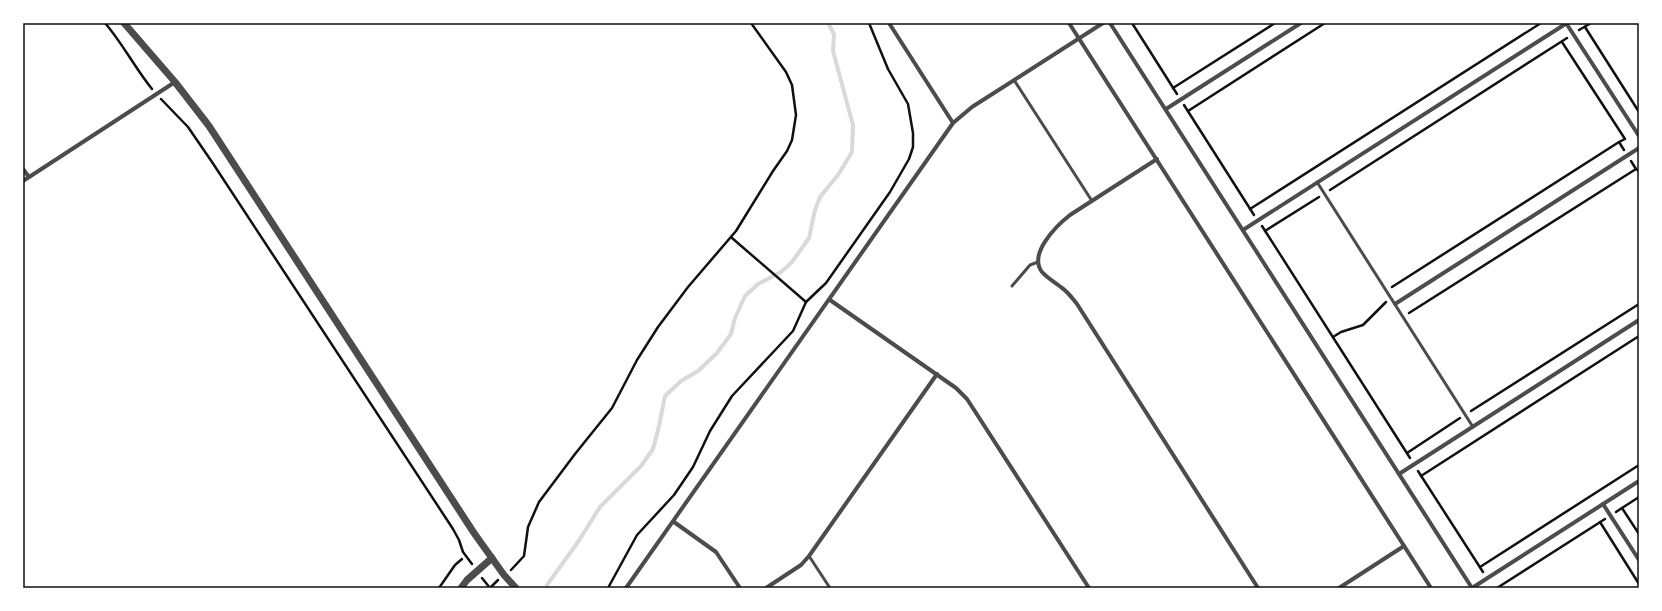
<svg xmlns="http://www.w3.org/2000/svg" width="1662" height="611" font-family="Merriweather,serif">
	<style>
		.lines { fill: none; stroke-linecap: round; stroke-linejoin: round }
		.stream { stroke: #d9d9d9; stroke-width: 4 }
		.path { stroke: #111; stroke-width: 2.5 }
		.service { stroke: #4c4c4c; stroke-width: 3 }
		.minor { stroke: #4c4c4c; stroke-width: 4 }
		.tertiary { stroke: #4c4c4c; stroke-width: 7 }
		.neatline { fill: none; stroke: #111; stroke-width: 1.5 }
	</style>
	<rect width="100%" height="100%" fill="#fff"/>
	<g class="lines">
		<!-- stream -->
		<path class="stream" d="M547,585L578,542L600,507L641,466L653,449L659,426L665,396L681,381L698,371L717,353L731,334L735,318L745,296L758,284L781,272L792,262L809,238L815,210L820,197L838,175L852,152L853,125L833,51L834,34L828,23"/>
		<!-- path -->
		<g class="path">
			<path d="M105,23C123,44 135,68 152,89"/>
			<path d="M1132,23L1177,94"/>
			<path d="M1585,27L1639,112"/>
			<path d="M1579,30L1591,23"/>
			<path d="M1562,42L1625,139L1619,142L1624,150"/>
			<path d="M1173,88L1275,23"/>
			<path d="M161,99L188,127L212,162L453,529L459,540L463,552L472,564"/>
			<path d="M1184,105L1254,215"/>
			<path d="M1188,111L1325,23"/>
			<path d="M1631,161L1636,169"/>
			<path d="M1330,190L1567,38"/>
			<path d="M1250,209L1541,23"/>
			<path d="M1262,226L1410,458"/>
			<path d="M1265,231L1319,197"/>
			<path d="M732,238L806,302"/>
			<path d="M1392,287L1619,142"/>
			<path d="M1409,313L1636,169L1639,171"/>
			<path d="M1333,337L1341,332L1363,325L1386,302"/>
			<path d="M1471,411L1639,304"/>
			<path d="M1407,453L1460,418"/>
			<path d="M1418,471L1483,572"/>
			<path d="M1421,476L1639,336"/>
			<path d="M1639,497L1622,508L1639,534"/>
			<path d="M1616,512L1622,508"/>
			<path d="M1600,522L1639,584"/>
			<path d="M1480,567L1639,465"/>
			<path d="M511,570L524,556L528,527L539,502L575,454L612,408L637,360L658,327L688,287L736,231L773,171L787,151L792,140L796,115L792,85L786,72L751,23"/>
			<path d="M482,578L490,588"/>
			<path d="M439,588L455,565L462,559"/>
			<path d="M490,588L498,580"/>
			<path d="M608,588L637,535L674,495L693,467L710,431L732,396L793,331L806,302L826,283L890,192L909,159L913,147V133L908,104L888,69L869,23"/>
			<path d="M1497,588L1605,519"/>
		</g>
		<!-- service -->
		<g class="service">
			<path d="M1014,80L1092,201"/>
			<path d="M1317,182L1473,427"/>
			<path d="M1012,286L1030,265L1038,262"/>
			<path d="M809,556L830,588"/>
		</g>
		<!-- minor -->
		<g class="minor">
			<path d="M889,23L953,123"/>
			<path d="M1069,23L1431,588"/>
			<path d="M1110,23L1472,588L1639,481"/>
			<path d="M1566,23L1639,136"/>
			<path d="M1166,109L1301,23"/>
			<path d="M1157,159L1070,215C1056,226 1028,254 1042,272C1047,278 1055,282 1062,288C1068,292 1072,298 1077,304L1258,588"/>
			<path d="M23,169L29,177"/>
			<path d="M23,181L175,82"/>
			<path d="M1243,230L1567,23"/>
			<path d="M830,300L956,388L967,399L1089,588"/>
			<path d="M1395,304L1639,148"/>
			<path d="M1399,474L1639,320"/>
			<path d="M1603,504L1639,560"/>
			<path d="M674,522L716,552L740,588"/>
			<path d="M626,588L953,123L972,107L1103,23"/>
			<path d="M766,588L801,565L809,556L937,374"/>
			<path d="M1339,588L1404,546"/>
		</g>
		<!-- tertiary -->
		<g class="tertiary">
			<path d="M124,23L175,82L209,126L474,533L504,575L516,588"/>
			<path d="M461,588L467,580L492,558"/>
		</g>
	</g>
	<!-- border -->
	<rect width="1662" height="611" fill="none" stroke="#ffffff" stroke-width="48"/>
	<rect x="24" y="24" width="1614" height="563" class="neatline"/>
</svg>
